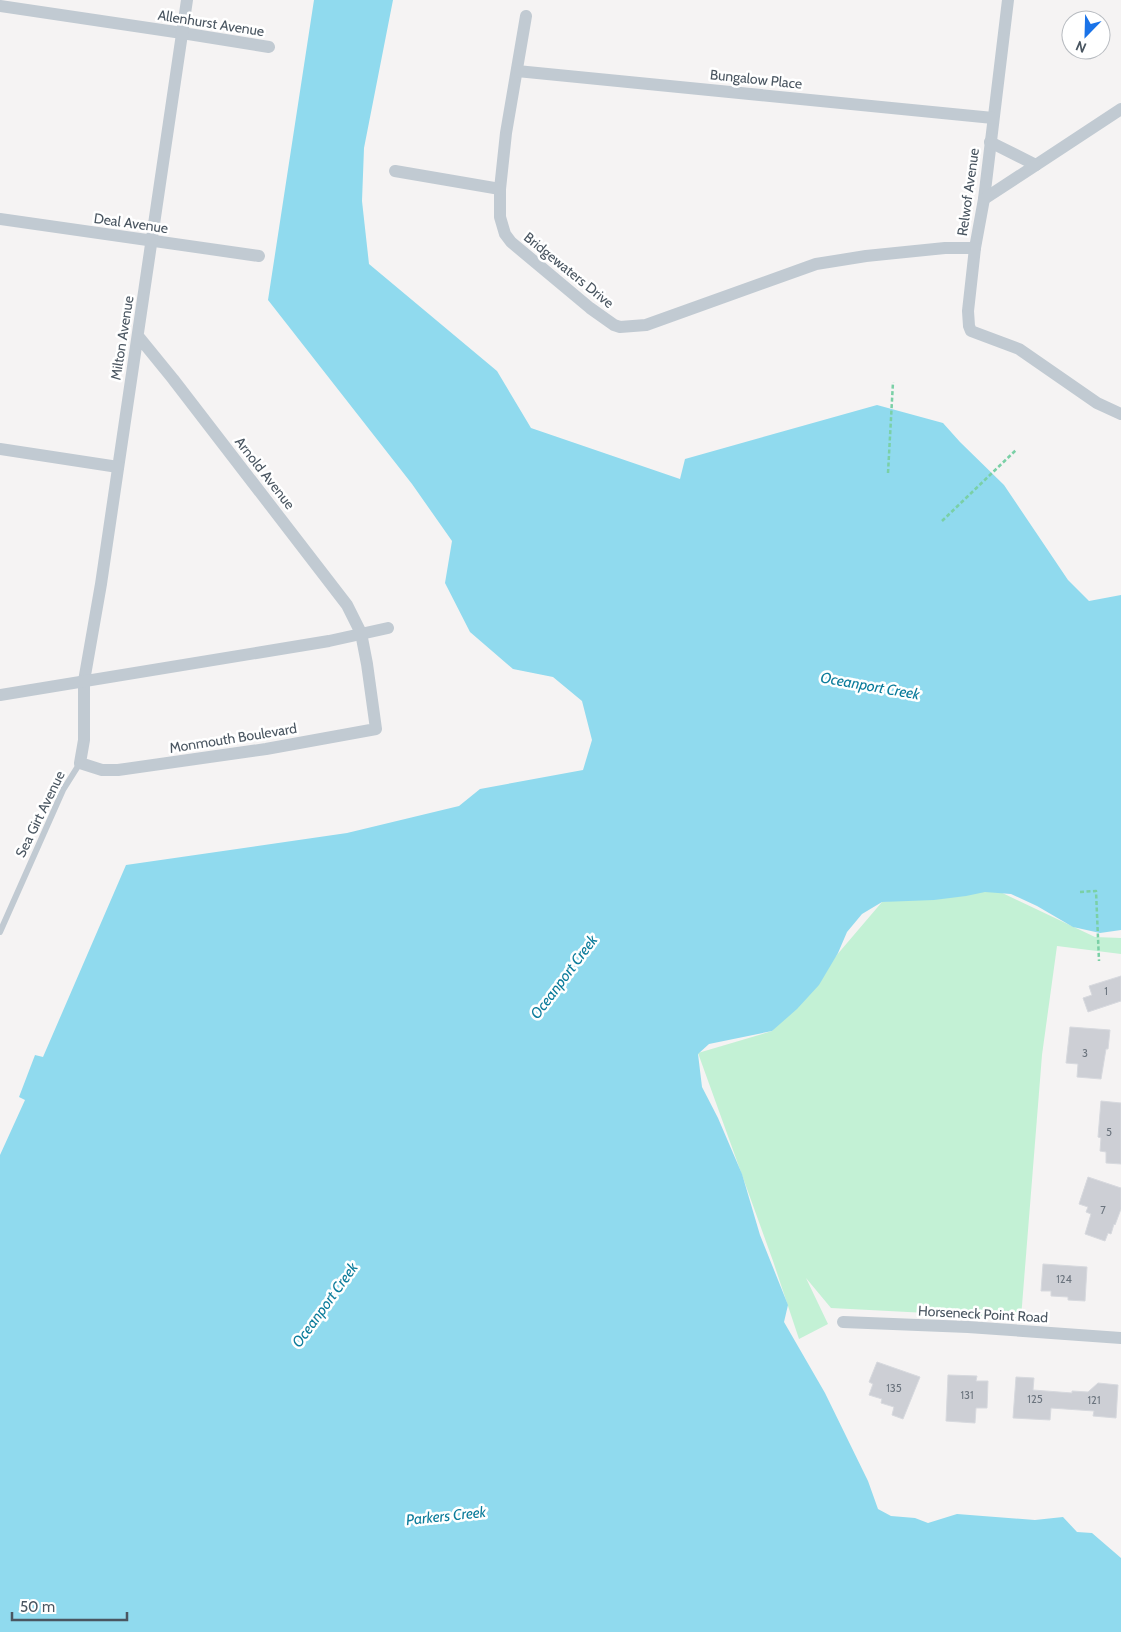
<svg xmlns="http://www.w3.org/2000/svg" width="1121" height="1632" font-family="Cabin,sans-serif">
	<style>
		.green { fill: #c3f1d5 }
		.water { fill: #90daee }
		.building { fill: #cdcfd5; stroke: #d7d9de }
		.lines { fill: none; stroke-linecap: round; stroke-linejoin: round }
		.path { stroke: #7ad0a6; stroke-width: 2.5; stroke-dasharray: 4 2.5; stroke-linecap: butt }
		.lane { stroke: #c1cad2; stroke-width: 6 }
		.street { stroke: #c1cad2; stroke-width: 12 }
		.labels { text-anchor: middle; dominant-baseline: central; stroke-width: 5; stroke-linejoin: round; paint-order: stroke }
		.number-label { font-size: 11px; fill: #6b747e }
		.street-label { font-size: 14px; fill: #4a5661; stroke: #fff }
		.water-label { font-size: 15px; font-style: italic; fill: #0c7c9b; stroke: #fff }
	</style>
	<rect width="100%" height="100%" fill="#f5f3f3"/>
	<!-- green -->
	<path class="green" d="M994,889L1095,937L1121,938V954L1057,946L1042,1055L1021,1318L831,1308L806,1278L828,1324L799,1339L773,1261L698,1053L772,1031L882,902Z"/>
	<!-- water -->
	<path class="water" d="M314,0H393L364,148L362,201L369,264L497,371L531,428L680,479L685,459L877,405L943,423L960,442L1004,485L1068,580L1089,601L1121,595V930L1100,933L1073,927L1037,906L1011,894L985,892L966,896L934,900L882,902L862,914L847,932L838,953L819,985L797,1009L772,1031L709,1044L698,1054L702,1087L718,1118L742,1174L760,1235L788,1305L784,1322L825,1393L868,1481L878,1509L891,1516L915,1518L928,1523L957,1514L1035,1520L1063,1517L1077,1532L1092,1533L1121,1558V1632H0V1155L25,1100L19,1097L35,1055L43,1057L126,865L347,833L459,806L480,789L583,770L592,740L582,701L553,677L513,669L470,632L445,583L452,541L412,484L268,300Z"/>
	<!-- building -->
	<g class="building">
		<path d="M1121,976V1001L1088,1012L1083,998L1092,995L1089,986Z"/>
		<path d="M1070,1027L1110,1030L1108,1049H1106L1101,1079L1077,1077L1078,1064L1066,1063Z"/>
		<path d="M1101,1101L1121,1103V1164L1106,1163V1152L1100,1151L1101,1138L1098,1137Z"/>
		<path d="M1088,1177L1121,1188V1209L1115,1225L1114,1224L1111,1234L1108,1233L1105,1241L1085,1234L1091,1214L1086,1212L1088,1207L1079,1204Z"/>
		<path d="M1043,1264L1087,1267L1085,1301L1068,1300V1297L1051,1296V1291H1041Z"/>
		<path d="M877,1362L920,1377L903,1419L892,1415L894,1407L881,1403L882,1399L869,1395L873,1384L869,1382Z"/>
		<path d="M948,1375L977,1376L976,1381H988L987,1408H976L975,1423L946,1421Z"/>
		<path d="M1016,1377L1034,1378L1033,1390L1072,1393V1391L1088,1392L1098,1383L1118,1385L1116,1418L1093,1416L1094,1411L1051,1408L1050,1420L1013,1418Z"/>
	</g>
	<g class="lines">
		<!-- path -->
		<g class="path">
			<path d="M888,473L893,382"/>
			<path d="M942,521L1016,450"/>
			<path d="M1080,892L1096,891L1099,961"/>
		</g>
		<!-- lane -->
		<path class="lane" d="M0,932L63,790L80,763"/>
		<!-- street -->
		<g class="street">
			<path d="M1008,0L984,199L975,248L968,311L969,326L971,331L1019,349L1097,403L1121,414"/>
			<path d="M0,6L182,33L269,47"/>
			<path d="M526,16L506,133L500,189V217L505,234L511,242L590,308L614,325L620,327L646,325L816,264L866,256L945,248H975"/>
			<path d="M517,71L993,118"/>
			<path d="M990,142L1036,165L1121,109"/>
			<path d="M395,171L500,189"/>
			<path d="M984,199L1036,165"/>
			<path d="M0,219L259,256"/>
			<path d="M138,336L173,379L347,605L361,633L367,664L376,729L266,749L118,770H102L80,763L84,740V681L101,584L187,0"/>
			<path d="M0,449L118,467"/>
			<path d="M0,695L329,641L388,628"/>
			<path d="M843,1322L968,1327L1121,1338"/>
		</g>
	</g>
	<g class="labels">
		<!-- number labels -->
		<g class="number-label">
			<text x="1106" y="991">1</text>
			<text x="1085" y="1053">3</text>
			<text x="1109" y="1132">5</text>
			<text x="1103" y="1210">7</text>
			<text x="1064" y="1279">124</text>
			<text x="894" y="1388">135</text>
			<text x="967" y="1395">131</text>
			<text x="1035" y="1399">125</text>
			<text x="1094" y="1400">121</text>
		</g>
		<!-- street labels -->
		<g class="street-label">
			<text transform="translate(211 23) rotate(9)">Allenhurst Avenue</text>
			<text transform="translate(756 79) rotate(6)">Bungalow Place</text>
			<text transform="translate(968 192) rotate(-82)">Relwof Avenue</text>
			<text transform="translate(131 223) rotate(8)">Deal Avenue</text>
			<text transform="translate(569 270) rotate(39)">Bridgewaters Drive</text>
			<text transform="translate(122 338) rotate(-81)">Milton Avenue</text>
			<text transform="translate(265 473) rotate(52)">Arnold Avenue</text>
			<text transform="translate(233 738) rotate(-9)">Monmouth Boulevard</text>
			<text transform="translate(40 814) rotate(-64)">Sea Girt Avenue</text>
			<text transform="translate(983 1314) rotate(3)">Horseneck Point Road</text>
		</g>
		<!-- water labels -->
		<g class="water-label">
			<text transform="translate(870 686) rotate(10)">Oceanport Creek</text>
			<text transform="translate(564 977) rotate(-53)">Oceanport Creek</text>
			<text transform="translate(325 1305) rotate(-54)">Oceanport Creek</text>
			<text transform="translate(446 1516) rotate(-6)">Parkers Creek</text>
		</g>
	</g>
	<!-- north arrow -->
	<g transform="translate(1086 35) rotate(203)"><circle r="24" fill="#ffffff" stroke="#b7bbc0"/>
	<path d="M0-4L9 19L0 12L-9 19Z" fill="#1a73e8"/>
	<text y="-8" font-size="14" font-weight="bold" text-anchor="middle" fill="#4a5661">N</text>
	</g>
	<!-- scale -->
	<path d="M12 1612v8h115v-8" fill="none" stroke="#4a5661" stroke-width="2.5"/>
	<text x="20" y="1612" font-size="15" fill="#4a5661" stroke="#ffffff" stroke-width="4" paint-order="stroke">50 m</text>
</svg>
